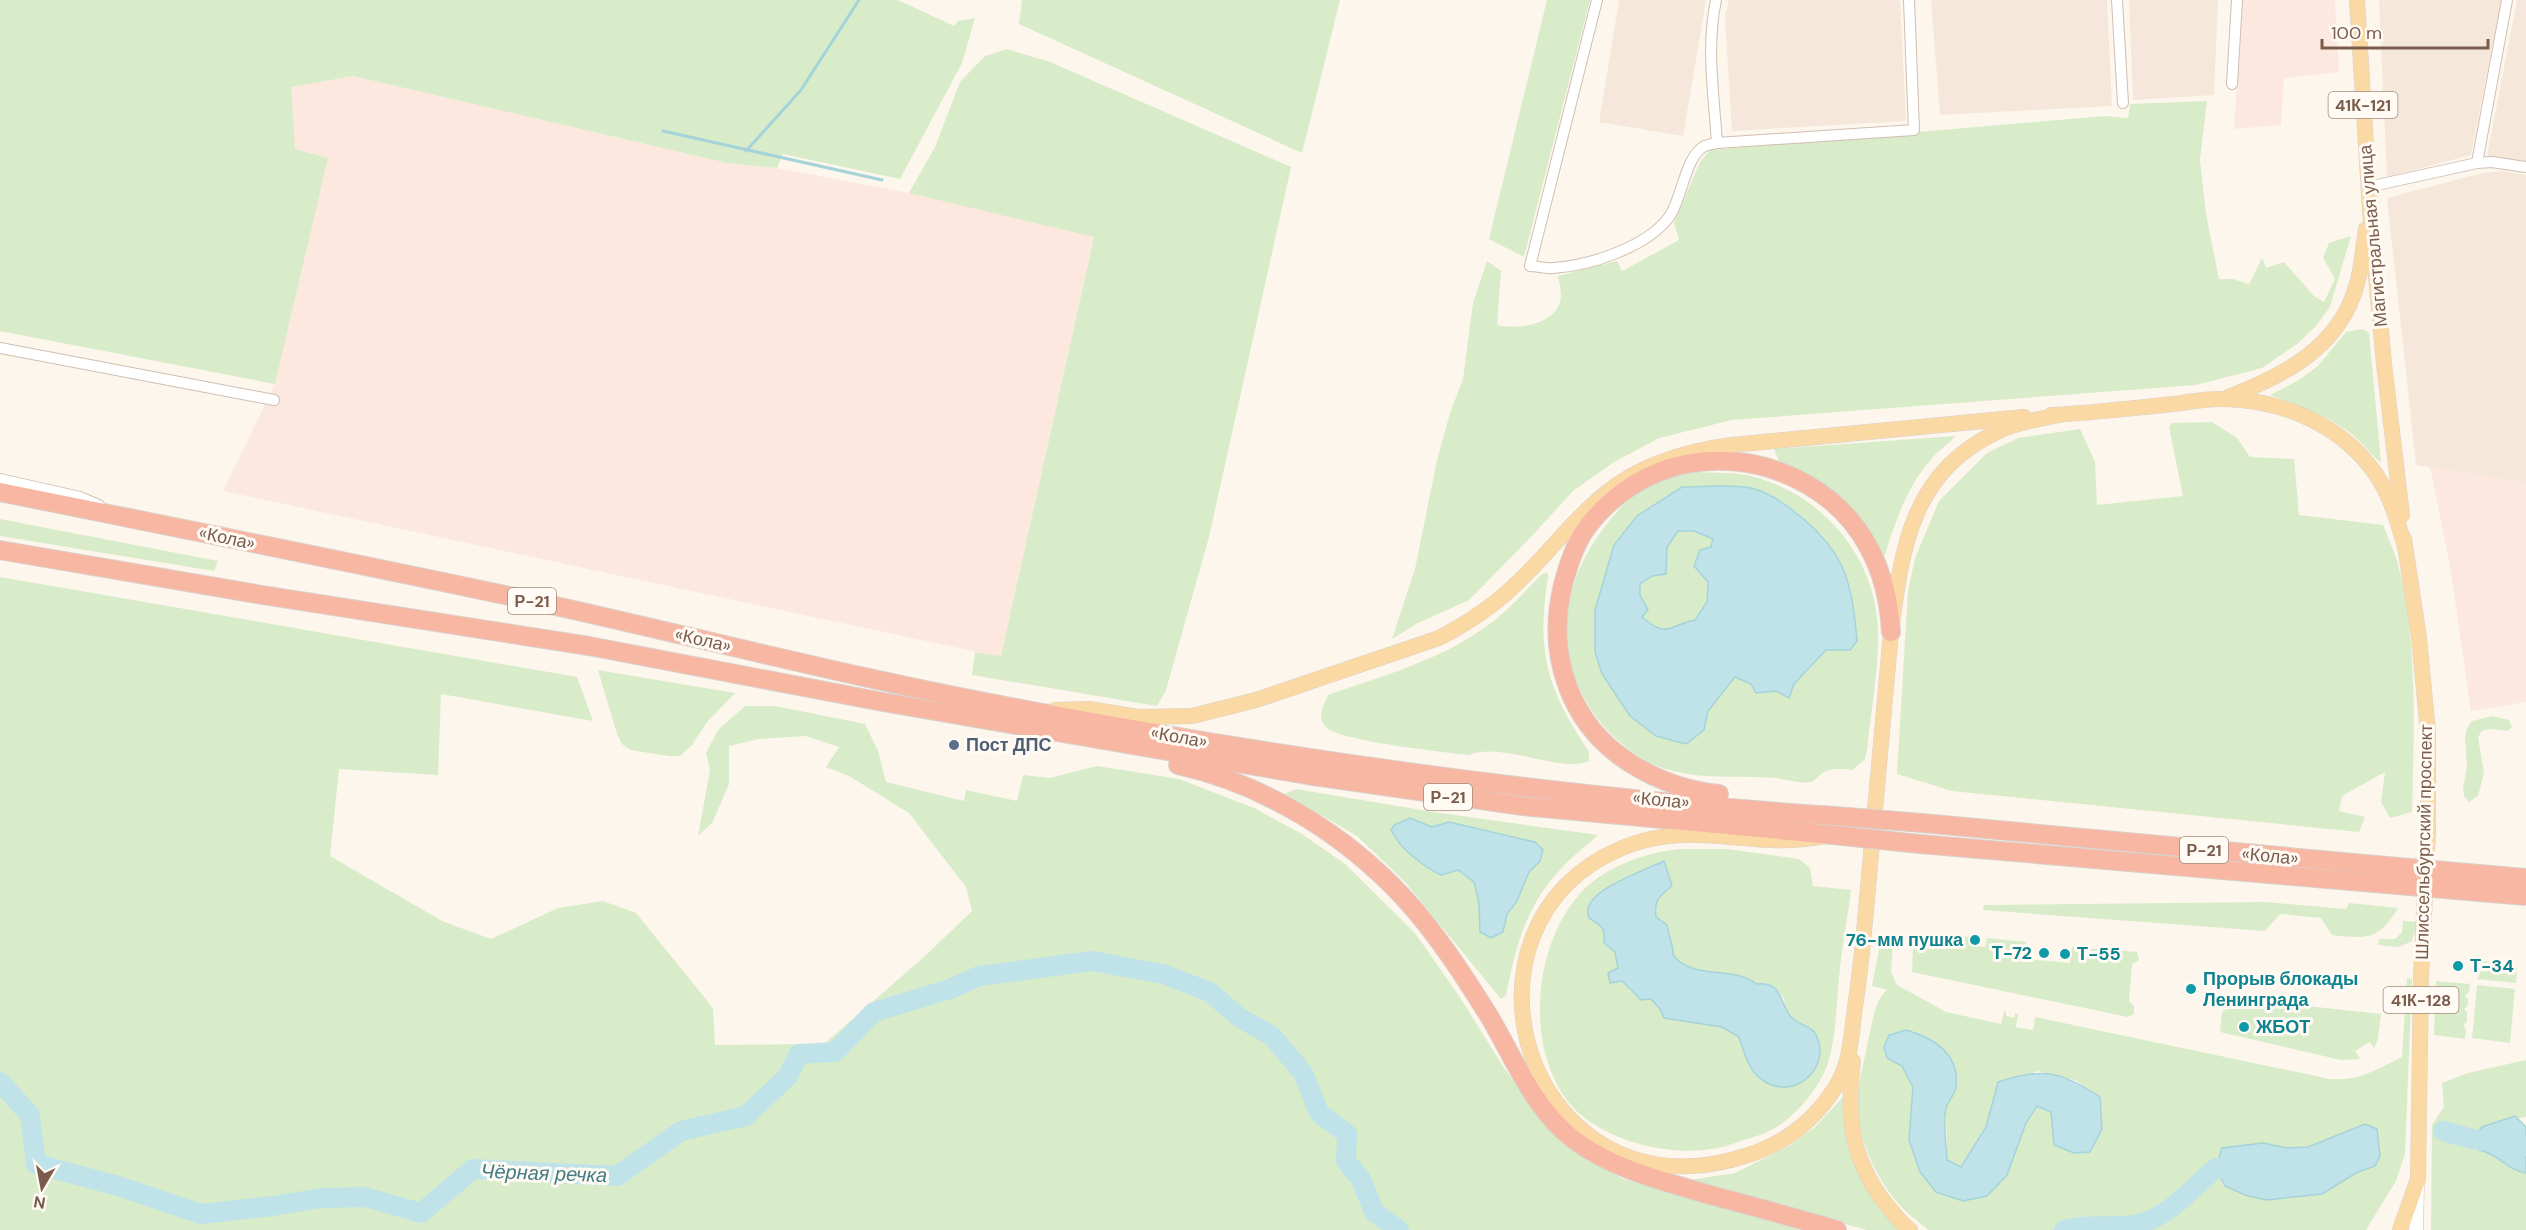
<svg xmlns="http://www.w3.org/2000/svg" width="2526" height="1230" font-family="'DM Sans',sans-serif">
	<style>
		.residential { fill: #f5e8da }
		.commercial { fill: #fde8e0 }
		.green { fill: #d8ecc9; fill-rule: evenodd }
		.water { fill: #bfe3e8; stroke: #a5d3da; stroke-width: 1.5; fill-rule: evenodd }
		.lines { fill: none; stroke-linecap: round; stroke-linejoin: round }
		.stream { stroke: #a5d3da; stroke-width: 3 }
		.river { stroke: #bfe3e8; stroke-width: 20 }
		.street-casing { stroke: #d1beb0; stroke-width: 12 }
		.secondary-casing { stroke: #d6c0b0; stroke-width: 15 }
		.primary-casing { stroke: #dad1cd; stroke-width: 16 }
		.highway-casing { stroke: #dad1cd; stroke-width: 20 }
		.street { stroke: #fff; stroke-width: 10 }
		.secondary { stroke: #fff; stroke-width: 14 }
		.primary { stroke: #fbd9a5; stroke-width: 15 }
		.highway { stroke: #f7b7a3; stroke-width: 18 }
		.highway-bridge-casing { stroke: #dad1cd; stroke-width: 20; stroke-linecap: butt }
		.highway-bridge { stroke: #f7b7a3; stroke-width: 18 }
		.service-dot { fill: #5c6f8a; stroke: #fffaf3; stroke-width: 2 }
		.culture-dot { fill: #0f9aa8; stroke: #fffaf3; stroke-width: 2 }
		.labels { text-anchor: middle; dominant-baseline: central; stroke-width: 6; stroke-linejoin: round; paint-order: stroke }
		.shield { fill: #fffaf3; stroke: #a28b7f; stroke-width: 1.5 }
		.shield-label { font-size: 16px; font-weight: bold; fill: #7a5c4d }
		.street-label { font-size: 18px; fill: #7a5c4d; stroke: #fffaf3 }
		.service-label { font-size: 18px; font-weight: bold; fill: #4e5e75; stroke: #fffaf3; text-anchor: start }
		.culture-label { font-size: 18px; font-weight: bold; fill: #0d838f; stroke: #fffaf3; text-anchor: start }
		.water-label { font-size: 20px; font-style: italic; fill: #437c86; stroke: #fffaf3 }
	</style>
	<rect width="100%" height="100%" fill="#fdf6ec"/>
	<!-- residential -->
	<g class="residential">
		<path d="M1619,0H1706L1683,136L1599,122Z"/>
		<path d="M1729,0H1900L1906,121L1732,131L1725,17Z"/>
		<path d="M1931,0H2107L2112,106L1940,115Z"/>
		<path d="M2129,0H2218L2214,95L2133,100Z"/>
		<path d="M2379,0H2501L2471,155L2387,177Z"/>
		<path d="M2517,0H2526V161L2487,156Z"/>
		<path d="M2503,171L2526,175V483L2416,465L2387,198L2482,173Z"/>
	</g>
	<!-- commercial -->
	<g class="commercial">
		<path d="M2242,0H2335L2339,72L2284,78L2281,125L2234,129Z"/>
		<path d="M353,76L727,163L777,168L909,193L1094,236L1001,657L223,491L275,384L327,159L295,149L290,87Z"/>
		<path d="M2430,467L2526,483V702L2471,711L2451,572Z"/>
	</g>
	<!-- green -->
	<g class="green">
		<path d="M0,0H898L954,26L958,21L975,18L962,63L900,179L783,154L777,168L727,163L353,76L291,87L295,149L328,158L275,384L0,331Z"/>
		<path d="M1022,0H1340L1302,153L1019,24Z"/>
		<path d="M1547,0H1590L1524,257L1489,239Z"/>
		<path d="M1007,49L1050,62L1291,167L1209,537L1166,690L1157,706L972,675L975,652L1001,656L1094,237L909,193L935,147L960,82L985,56Z"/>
		<path d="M2207,101L2200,160L2206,214L2219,279H2233L2249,284L2262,258L2266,268L2284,262L2314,296L2324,302L2335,279L2323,258L2329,243L2351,236L2330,307L2315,327L2297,344L2262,368L2196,385L1732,420L1659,438L1614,462L1573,491L1529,539L1469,600L1416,624L1392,639L1415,569L1437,460L1450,413L1463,379L1473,303L1487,261L1501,271L1497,325C1518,330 1560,325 1561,295C1561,289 1559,282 1558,276L1617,261L1622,271L1679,240L1674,223L1700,162L1710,150L2105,116L2128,118L2130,104Z"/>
		<path d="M2363,329L2369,333L2381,463C2372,455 2364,445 2354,436C2330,416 2299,406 2270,395L2299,380L2318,366L2346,332Z"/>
		<path d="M2212,422L2237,438L2250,457L2294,459L2299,515L2383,525C2388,538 2394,551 2398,564C2418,645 2414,729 2412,812L2390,818L2381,802L2385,772L2342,796L2339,811L2365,817L2359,832L1952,791L1897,774L1908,591L1915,558L1939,501L1987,453L2018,438L2080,429L2095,462L2097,505L2183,496L2169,427L2172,423Z"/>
		<path d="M1956,436C1948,444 1939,450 1932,458C1906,487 1895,524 1883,560C1874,543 1867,525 1854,511C1834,488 1805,474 1779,461L1774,449Z"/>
		<path d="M1696,472C1714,473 1734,472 1751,476C1822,494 1876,556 1878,631C1879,670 1871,711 1867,750L1865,759L1853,770C1844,769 1834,768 1826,771C1821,773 1816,780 1811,782C1801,784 1785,779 1775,778C1732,775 1684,782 1645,760C1561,710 1543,611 1600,533C1614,514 1630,494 1652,484C1665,478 1682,475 1696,472ZM1668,495L1778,499L1822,535L1841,563L1851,588L1857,641L1850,650H1826C1803,677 1793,690 1756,693L1751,684L1735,677L1708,711L1630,716L1602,674L1595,652L1614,546L1637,516Z"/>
		<path d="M0,519L218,561L214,571L0,536Z"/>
		<path d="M1678,531H1694L1713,539L1707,602L1695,620C1681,622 1667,635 1653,627C1649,625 1645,619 1642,617L1640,584L1652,576L1666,574L1667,547Z"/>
		<path d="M1547,572L1548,577C1536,654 1547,688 1589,752V761C1560,774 1504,741 1468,755C1443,752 1341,741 1327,728C1316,718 1323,706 1328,695C1382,676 1442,660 1488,625C1508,611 1524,592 1541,575Z"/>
		<path d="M0,577L577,677L593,721L441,694L438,775L339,769L330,856L442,921L491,939L558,908L603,901L636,913L713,1008L715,1045L824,1044L924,957L972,911L966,887L909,813L849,776L826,767L839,747L806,736L759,739L729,746V784L712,823L698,836L710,770L706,753L718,730L745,706H775L865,724L878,751L886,782L964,801L966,790L1017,801L1023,775L1050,778L1097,766L1179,779L1254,808L1302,834L1345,864L1415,933L1461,999L1504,1068L1545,1123L1577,1152L1623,1179L1800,1230H0Z"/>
		<path d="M598,670L735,693L707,722L692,745L680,756H669L630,750L622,744L617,734Z"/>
		<path d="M2493,716L2509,720L2512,727L2507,731L2490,729L2482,731L2478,737L2484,773L2478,796L2469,802L2464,796L2463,789L2467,766L2465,738L2467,728L2472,721Z"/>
		<path d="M1296,789L1440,813L1598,835C1585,847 1571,857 1560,870C1526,905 1515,949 1506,996L1501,999L1405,882L1357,836L1285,794ZM1410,818L1432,827L1449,822L1535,842L1540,861L1529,872L1517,901L1507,914L1479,922V903L1474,882L1458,870L1441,875L1394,837Z"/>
		<path d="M1680,849H1727L1799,859L1810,868L1813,886L1851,890C1847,923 1840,956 1838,990C1836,1014 1835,1042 1827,1066C1818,1089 1794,1119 1771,1130C1762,1135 1751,1138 1741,1141C1711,1153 1679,1153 1647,1146C1618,1139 1589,1126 1569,1103C1520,1042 1535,921 1599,877C1624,860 1652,852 1680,849ZM1664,861L1654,906L1656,917L1667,925C1668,936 1674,945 1673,955C1687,973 1734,979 1756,984L1763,983L1783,996L1787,1012L1798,1025L1811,1028L1740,1037L1722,1027L1664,1018L1660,1009L1650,998L1631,992L1622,981L1608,973L1618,969L1615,952L1602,926L1595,899L1607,888Z"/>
		<path d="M2266,902L2346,909L2349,903L2398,908C2379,940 2367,939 2332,935L2321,918L2280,914L2265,931L1983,910L1984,905Z"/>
		<path d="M2403,921L2418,922L2412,941L2399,947L2378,945L2379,939H2395L2402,932Z"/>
		<path d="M1927,933L1969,937V945L1985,947L1987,938L2026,942V959L2070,963L2072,947L2137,952L2139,960L2132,964L2129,1001L2134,1006V1014L2128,1017L1912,972L1913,945L1926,946Z"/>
		<path d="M1886,939L1893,946L1891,972L1897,985L1946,1012L2001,1024L2004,1011H2006V1016L2014,1018L2015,1013L2018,1014L2016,1027L2033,1030L2035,1017L2330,1079C2361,1081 2375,1070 2402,1057L2407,978L2412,979L2405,1154L2396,1181L2366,1230H1928C1918,1221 1906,1213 1897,1202C1873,1173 1854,1130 1858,1091C1860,1075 1865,1058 1868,1041C1872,1026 1874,1001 1887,990L1872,986L1880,944ZM1902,1066L1956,1089L1946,1108L1947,1160L1961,1167L1986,1127L1994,1095L2037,1071L2075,1080L2100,1097L2051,1112L2037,1106L2026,1123L2007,1175L1987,1196L1963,1201L1936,1192L1909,1140L1913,1087ZM2365,1124L2375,1166L2356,1173L2322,1194L2266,1200L2263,1143L2287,1148L2308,1147Z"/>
		<path d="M2479,961L2517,966L2516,983L2477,979L2482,969Z"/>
		<path d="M2436,981L2470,984L2469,992L2465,996L2468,999V1006L2464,1009L2467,1012V1022L2463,1025L2466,1029L2465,1039L2434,1035Z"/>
		<path d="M2477,985L2515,989L2510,1043L2472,1038Z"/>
		<path d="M2242,999L2381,1014L2378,1039L2374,1048L2370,1042L2355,1051L2360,1059L2341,1060L2220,1032L2222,1012Z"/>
		<path d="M2526,1060V1117L2497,1122L2479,1150C2499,1154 2507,1170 2526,1173V1230H2431L2432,1125L2444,1107L2442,1083L2468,1073Z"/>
		<path d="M1843,1097L1865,1184L1886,1216L1898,1230H1866L1690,1180L1735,1173L1789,1146L1815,1127Z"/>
	</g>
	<!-- water -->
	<g class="water">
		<path d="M1682,487C1704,487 1729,484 1751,488C1768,492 1782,502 1796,513C1845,551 1852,581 1857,641L1850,650H1826L1794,684L1789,698L1776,691L1756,693L1751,684L1735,677L1708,711L1704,730L1686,744L1656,736L1630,716L1602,674L1595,652V610L1614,545L1637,516ZM1678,531H1694L1713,539L1711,547L1700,550L1694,566L1708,582L1707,602L1695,620C1668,625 1669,640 1642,617L1648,610L1640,595V584L1652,576L1666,574L1667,547Z"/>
		<path d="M1410,818L1432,827L1449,822L1535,842L1543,850L1540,861L1529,872L1517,901L1507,914L1503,932L1491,938L1480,932L1479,903L1474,882L1458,870L1441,875C1423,866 1400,849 1391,830L1394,825Z"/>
		<path d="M1664,861L1672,886C1659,896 1654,900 1656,917L1667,925C1668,936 1674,945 1673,955C1693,981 1733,965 1756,984C1779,982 1779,995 1787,1011C1794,1025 1811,1025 1815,1033C1836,1071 1784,1110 1753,1071C1746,1061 1743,1049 1739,1037L1722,1027L1664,1018L1660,1009L1651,999L1641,1000L1622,981L1610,983L1608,973L1618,968L1615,952L1604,943C1606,928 1601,925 1589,918C1588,915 1587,911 1588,908C1594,887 1646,870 1664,861Z"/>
		<path d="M1906,1030C1934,1038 1960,1054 1956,1087C1955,1095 1948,1101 1946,1108C1943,1123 1946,1144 1947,1160L1961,1167L1986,1127L1998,1082C2043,1067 2061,1071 2100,1097L2102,1129L2090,1152L2074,1153L2054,1145L2051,1112L2037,1106L2026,1123L2007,1175L1987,1196L1963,1201L1936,1192L1920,1172L1909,1140L1913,1087L1902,1066L1887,1058L1884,1047L1889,1035Z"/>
		<path d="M2515,1116L2526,1127V1173C2507,1170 2499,1154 2479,1150L2472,1139L2482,1127Z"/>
		<path d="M2365,1124L2377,1129L2380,1156L2375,1166L2356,1173L2322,1194L2266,1200L2245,1195L2225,1186L2216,1168L2222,1148L2263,1143L2287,1148L2308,1147Z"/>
	</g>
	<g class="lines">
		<!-- stream -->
		<g class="stream">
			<path d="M663,131L882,180"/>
			<path d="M746,151L801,90L859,0"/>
		</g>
		<!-- river -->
		<g class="river">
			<path d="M0,1082L30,1115L36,1164L118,1186L201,1214L273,1206L321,1198L365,1197L421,1213L473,1169L617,1176L681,1131L746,1116L788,1076L799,1054L835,1052L874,1012L950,989L979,976L1092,961L1163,974L1210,992L1240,1018L1272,1036L1303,1073L1319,1113L1347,1134L1346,1161L1361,1179L1374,1212L1399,1230"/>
			<path d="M2443,1131L2472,1139L2526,1146"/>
			<path d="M2064,1230C2088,1223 2113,1229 2138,1224C2169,1217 2192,1188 2216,1168L2241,1167"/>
		</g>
		<!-- street casing -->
		<g class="street-casing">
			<g id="street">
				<path d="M1597,0L1530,266C1537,266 1546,269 1553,268C1589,266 1647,247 1669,217C1682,199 1685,158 1703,147C1707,145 1713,144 1717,143L1914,130L1909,0"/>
				<path d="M1716,0C1706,47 1714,96 1717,143"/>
				<path d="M2117,0L2123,103"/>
				<path d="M2232,84L2237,0"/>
				<path d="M2477,163L2507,0"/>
				<path d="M2368,187L2477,163L2492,162L2526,167"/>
				<path d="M0,348L274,400"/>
				<path d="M0,479L80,497L99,505"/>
			</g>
		</g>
		<!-- secondary casing -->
		<g class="secondary-casing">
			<path id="secondary" d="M2416,1230L2417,1187"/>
		</g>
		<!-- primary casing -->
		<g class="primary-casing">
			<g id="primary">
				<path d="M2357,0L2370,210L2384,364L2402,515"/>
				<path d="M2226,398C2284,375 2339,349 2357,284C2362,266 2363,247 2366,229"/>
				<path d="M2051,415C2092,413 2133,408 2174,404C2190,402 2208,398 2224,399C2283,400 2343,425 2377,476C2391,497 2398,523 2405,547"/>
				<path d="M1055,710L1089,709L1138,717L1192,716L1256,700L1439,638C1466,624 1491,608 1514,586C1546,557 1571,521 1605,494C1641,464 1686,451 1732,445L2024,417"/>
				<path d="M1820,837C1751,850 1693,818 1622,848C1439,925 1525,1212 1731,1160C1776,1149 1809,1128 1835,1088C1851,1063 1851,1036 1855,1007C1860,975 1863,943 1866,910C1874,818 1882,725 1891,632C1902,546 1912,470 2001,430C2019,422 2040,419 2059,415"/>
				<path d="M1853,1061C1847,1113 1850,1155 1882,1199C1891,1210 1898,1221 1910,1230"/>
				<path d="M2400,1230L2418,1179L2421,977L2428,831V732L2419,638L2404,539"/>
			</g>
		</g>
		<!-- highway casing -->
		<g class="highway-casing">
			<g id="highway">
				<path d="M0,492C178,528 356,563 533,601C697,637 861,680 1027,710C1294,760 1564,798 1835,816"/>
				<path d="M0,550L256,594L589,646L883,702L1307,775L1523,806L1833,835"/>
				<path d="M1178,765C1264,784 1345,834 1405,899C1437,934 1464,976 1489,1016C1514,1058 1533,1108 1573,1139C1612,1169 1663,1181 1710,1195C1753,1206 1795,1218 1837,1230"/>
				<path d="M1719,794C1687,791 1657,780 1630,763C1569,724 1546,654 1563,585C1568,566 1574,546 1585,530C1638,457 1731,441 1808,485C1862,516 1888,571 1891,632"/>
				<path d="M1922,823L2376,865"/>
				<path d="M1920,844L2374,883"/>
			</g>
		</g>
		<!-- street -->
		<use href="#street" class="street"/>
		<!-- secondary -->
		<use href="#secondary" class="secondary"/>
		<!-- primary -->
		<use href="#primary" class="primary"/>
		<!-- highway -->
		<use href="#highway" class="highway"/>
		<!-- highway-bridge casing -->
		<g class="highway-bridge-casing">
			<g id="highway-bridge">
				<path d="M1835,816L1922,823"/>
				<path d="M1833,835L1920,844"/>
				<path d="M2376,865L2526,878"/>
				<path d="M2374,883L2526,896"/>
			</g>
		</g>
		<!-- highway-bridge -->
		<use href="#highway-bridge" class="highway-bridge"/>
	</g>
	<!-- markers -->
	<circle class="service-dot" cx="954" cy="745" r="6"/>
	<g class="culture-dot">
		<circle cx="1975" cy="940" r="6"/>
		<circle cx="2044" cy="953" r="6"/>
		<circle cx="2065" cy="954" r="6"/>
		<circle cx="2458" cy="966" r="6"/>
		<circle cx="2191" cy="989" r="6"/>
		<circle cx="2244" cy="1027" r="6"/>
	</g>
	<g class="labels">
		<!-- shield labels -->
		<g class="shield">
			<rect x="2328.5" y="92" width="69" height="26" rx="4.5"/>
			<rect x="508" y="588" width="48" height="26" rx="4.5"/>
			<rect x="1424" y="784" width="48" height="26" rx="4.5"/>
			<rect x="2180" y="837" width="48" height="26" rx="4.5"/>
			<rect x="2383.5" y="987" width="75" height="26" rx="4.5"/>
		</g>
		<g class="shield-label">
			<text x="2363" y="105">41К-121</text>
			<text x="532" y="601">Р-21</text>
			<text x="1448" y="797">Р-21</text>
			<text x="2204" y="850">Р-21</text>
			<text x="2421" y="1000">41К-128</text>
		</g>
		<!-- street labels -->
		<g class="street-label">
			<text transform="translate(2373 236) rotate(-95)">Магистральная улица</text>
			<text transform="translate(227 538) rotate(12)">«Кола»</text>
			<text transform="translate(703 640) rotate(13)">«Кола»</text>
			<text transform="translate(1179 737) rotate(10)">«Кола»</text>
			<text transform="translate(1661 800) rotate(5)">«Кола»</text>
			<text transform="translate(2424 842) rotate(-89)">Шлиссельбургский проспект</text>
			<text transform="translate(2270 856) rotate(5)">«Кола»</text>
		</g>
		<!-- service labels -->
		<g class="service-label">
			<text x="966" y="745">Пост ДПС</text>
		</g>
		<!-- culture labels -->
		<g class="culture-label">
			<text x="1963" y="940" text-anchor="end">76-мм пушка</text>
			<text x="2032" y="953" text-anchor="end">Т-72</text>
			<text x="2077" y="954">Т-55</text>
			<text x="2470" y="966">Т-34</text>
			<text x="2203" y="979">Прорыв блокады<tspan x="2203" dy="21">Ленинграда</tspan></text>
			<text x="2256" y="1027">ЖБОТ</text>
		</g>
		<!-- water labels -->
		<g class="water-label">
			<text transform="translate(544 1173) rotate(2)">Чёрная речка</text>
		</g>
	</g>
	<!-- north arrow -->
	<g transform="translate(42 1188) rotate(190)" stroke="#fffaf3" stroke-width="4.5" paint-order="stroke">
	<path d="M0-4.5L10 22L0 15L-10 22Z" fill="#7a5c4d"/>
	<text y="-9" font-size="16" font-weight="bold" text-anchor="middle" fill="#7a5c4d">N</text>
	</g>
	<!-- scale -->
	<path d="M2322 39v9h166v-9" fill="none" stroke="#7a5c4d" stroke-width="3"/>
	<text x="2331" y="39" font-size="18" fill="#7a5c4d" stroke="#fffaf3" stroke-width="4.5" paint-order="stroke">100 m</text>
</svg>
